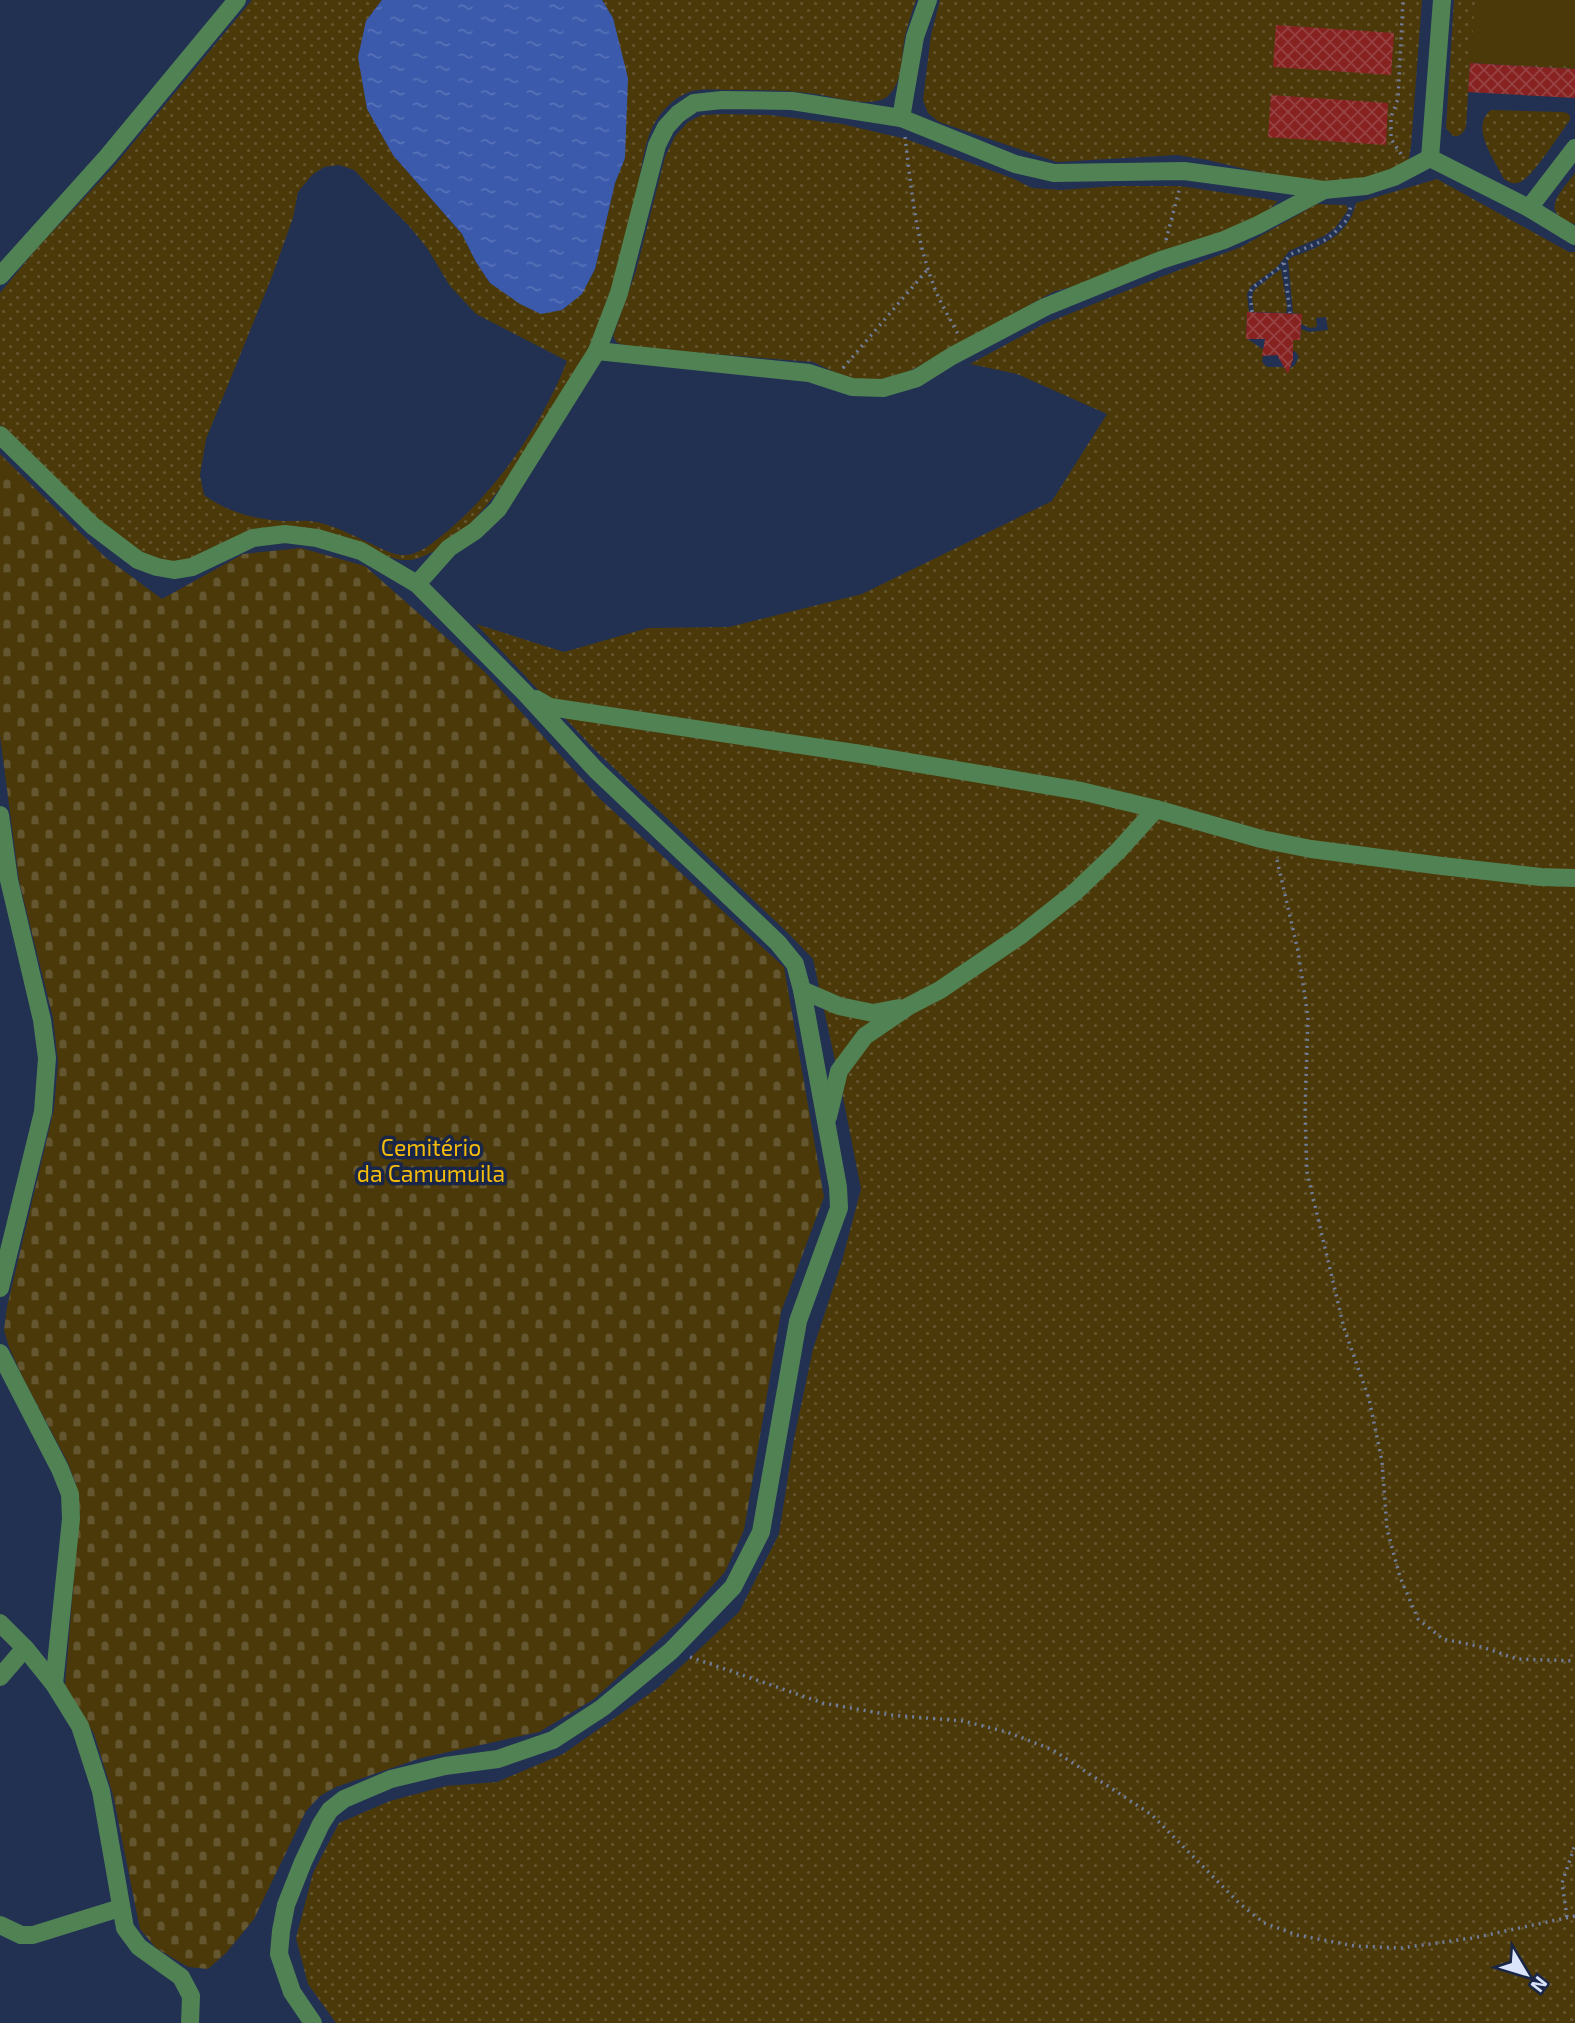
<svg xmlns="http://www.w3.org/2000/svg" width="1575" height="2023" font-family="'Exo 2',sans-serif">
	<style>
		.grass { fill: url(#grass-dots); fill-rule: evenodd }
		.cemetery { fill: url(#cemetery-stones) }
		.park { fill: #4b390a }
		.water { fill: url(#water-ripples) }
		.building { fill: url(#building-cross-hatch) }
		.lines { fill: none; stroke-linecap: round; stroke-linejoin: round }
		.path { stroke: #727e9b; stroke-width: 3.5; stroke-dasharray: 2 5; stroke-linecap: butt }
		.minor { stroke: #508254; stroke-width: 18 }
		.labels { text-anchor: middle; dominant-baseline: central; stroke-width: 7; stroke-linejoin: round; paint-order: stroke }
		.park-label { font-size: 23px; fill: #f4bb0a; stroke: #192647 }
	</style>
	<defs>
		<pattern id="grass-dots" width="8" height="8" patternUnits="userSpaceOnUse" patternTransform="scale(1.75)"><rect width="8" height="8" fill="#4b390a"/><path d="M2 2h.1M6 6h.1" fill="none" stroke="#64562f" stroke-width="1.8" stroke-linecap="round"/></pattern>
		<pattern id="cemetery-stones" width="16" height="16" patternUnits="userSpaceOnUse" patternTransform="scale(1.75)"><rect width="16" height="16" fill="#4b390a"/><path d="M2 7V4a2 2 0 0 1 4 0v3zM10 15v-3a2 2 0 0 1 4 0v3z" fill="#64562f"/></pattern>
		<pattern id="water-ripples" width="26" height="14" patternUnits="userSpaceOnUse" patternTransform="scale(1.75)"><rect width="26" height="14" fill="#3b5aac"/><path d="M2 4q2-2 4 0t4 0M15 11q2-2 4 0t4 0" fill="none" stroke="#5772b8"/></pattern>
		<pattern id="building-cross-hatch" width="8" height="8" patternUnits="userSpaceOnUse" patternTransform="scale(1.75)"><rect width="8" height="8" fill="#872221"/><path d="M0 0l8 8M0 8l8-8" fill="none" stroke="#974242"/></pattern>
	</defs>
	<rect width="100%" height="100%" fill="#223052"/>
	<!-- grass -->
	<g class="grass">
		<path d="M252,0H382L366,21L393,155L462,234L476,262L490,283L562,310L582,293L595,269L615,183L625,158L613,18L602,0H916C912,12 908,24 905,36C901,55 904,81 888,96C873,109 835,97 816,94C788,90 760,90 732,90C718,90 702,88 689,92C673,98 659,113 652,128C644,145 642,166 638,185C627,229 618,280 601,323C591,349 574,373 559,397C526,450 480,536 419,558C405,563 391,558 378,553L289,530L178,563L147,556L89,515L0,425V293L38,247L114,166ZM339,165L354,170L409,226L427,248L450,286L476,314L567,361C543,424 493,496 440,537C429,546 416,556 402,555C389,554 379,547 367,542C353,535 332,525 317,522C307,520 295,521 285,521C257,520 227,512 204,495L200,475L206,439L271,279L293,218L298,192L312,175L324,167Z"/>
		<path d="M940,0H1422L1411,146L1409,158L1402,167L1387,174L1327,184L1249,170L1208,160L1177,155L1057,162L939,122L928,113L923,100L931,35Z"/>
		<path d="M1454,0H1575V69L1470,63L1466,127C1463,133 1460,137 1453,136L1446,128Z"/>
		<path d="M1491,110L1562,112L1567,113L1570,116V120C1560,133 1533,177 1520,182C1514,185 1510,183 1504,179C1495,160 1469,127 1491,110Z"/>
		<path d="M725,114L769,115L842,124L906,139L1014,179L1032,188L1061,190L1116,186H1180L1278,201L1266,213L1240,228L1085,283L1053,292L929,361L902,375L881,381L847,378L813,362L638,348L617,343L613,336L636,271L665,157L675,136L688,122L702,115Z"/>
		<path d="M1575,173V224C1538,213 1560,193 1575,173Z"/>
		<path d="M1437,179L1569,252H1575V2023H336L308,1984L296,1938L313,1873L339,1823L390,1801L446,1786L497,1782L563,1754L659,1687L739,1612L779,1534L794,1439L813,1349L842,1261L861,1189L843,1097L813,959L789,934L596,751L476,624L564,652L648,628L729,627L862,594L1052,501L1107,414L1017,374L970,364L1044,324L1158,278L1241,247L1317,204L1346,205L1348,210L1335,228L1324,236L1289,251L1277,267L1251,286L1247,294L1249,312H1247L1246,338L1264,350L1262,362L1267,367H1282L1289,369L1295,365L1299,357L1296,352L1288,348L1283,340H1300L1301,329L1309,332L1328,330L1326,317L1316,318L1317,327L1310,328L1301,324V314L1293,313L1288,260L1292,257C1321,247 1349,235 1356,203Z"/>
		<path d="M1281,269L1287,306L1286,313L1254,312L1252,297L1254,290Z"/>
	</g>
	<!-- cemetery -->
	<path class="cemetery" d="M0,454L105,557L162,599L243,554L301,548L365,566L484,671L600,799L784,967L824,1197L781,1312L744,1530L725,1572L680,1621L594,1699L539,1732L421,1758L336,1787L320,1796L306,1811L254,1919L226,1953L208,1969L188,1967L156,1948L140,1929L113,1795L94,1734L65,1685L79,1515L76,1484L67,1461L22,1376L9,1347L4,1330L7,1307L54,1109L58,1062L53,1018L19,881L0,736Z"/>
	<!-- park -->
	<path class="park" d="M1475,0H1575V67L1471,61Z"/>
	<!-- water -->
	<path class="water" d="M382,0H602L613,18L628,78L625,158L615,183L595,269L582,294L562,310L541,314L520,304L490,283L476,262L462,234L393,155L367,109L358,57L366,21Z"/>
	<!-- building -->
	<g class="building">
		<path d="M1276,25L1394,33L1391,75L1273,67Z"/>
		<path d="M1470,63L1575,69V98L1468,92Z"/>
		<path d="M1271,95L1388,103L1386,145L1268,137Z"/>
		<path d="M1247,312L1302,314L1300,340H1293V359L1288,374L1277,355L1262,356L1265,339H1246Z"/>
	</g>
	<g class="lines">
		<!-- path -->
		<g class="path">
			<path d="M905,137C911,185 915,235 932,281C938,299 949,317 958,334"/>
			<path d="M1401,154L1391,139V117L1398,99L1403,0"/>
			<path d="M1166,240L1180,187"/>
			<path d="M1284,263L1290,313"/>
			<path d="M1252,312L1250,292L1252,288L1280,267L1291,254L1325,240L1333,234L1347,220L1351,205"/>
			<path d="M843,368L928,269"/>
			<path d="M1277,860L1298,951L1308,1017L1305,1112L1307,1172L1344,1328L1369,1399L1382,1461L1387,1529L1400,1577L1418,1619L1443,1639L1482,1647L1517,1659L1575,1661"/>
			<path d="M690,1657L823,1703L890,1715L963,1721L1007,1732L1053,1750L1152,1815L1239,1903L1264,1923L1297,1935L1355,1946L1401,1948L1473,1938L1575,1916"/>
			<path d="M1567,1917L1562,1883L1575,1845"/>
		</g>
		<!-- minor -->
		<g class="minor">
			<path d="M901,118L915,37L928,0"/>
			<path d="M1430,158L1529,208L1575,236"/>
			<path d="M1430,158L1442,0"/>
			<path d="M1529,208L1575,148"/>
			<path d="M0,276L107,157L237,0"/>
			<path d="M597,351L809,373L852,387L883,388L917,378L952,356L1045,307L1161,260L1224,240L1258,225L1324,190"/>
			<path d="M0,435L93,526L138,560L157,567L174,570L192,567L253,538L285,534L317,538L361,551L417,584L524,692L596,770L778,943L795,964L802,990L838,1187L839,1208L798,1321L761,1532L733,1587L671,1651L602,1708L553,1740L498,1759L445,1766L391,1779L344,1799L330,1810L321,1824L303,1862L286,1905L281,1931L279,1954L292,1992L313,2023"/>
			<path d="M417,584L449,548L475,531L498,509L597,351L619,293L657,145L666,127L678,114L694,103L722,100L792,101L901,118L1015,164L1054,173L1184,171L1324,190L1366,186L1394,177L1430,158"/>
			<path d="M536,699L550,707L861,754L1081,791L1156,809L1261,839L1311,849L1442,866L1541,877L1575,878"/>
			<path d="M0,815L9,880L42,1020L47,1058L43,1112L0,1288"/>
			<path d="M802,990L839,1006L873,1013L899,1008"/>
			<path d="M828,1117L839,1071L865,1036L909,1006L940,990L1021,935L1074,893L1119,850L1156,809"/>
			<path d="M0,1353L60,1469L70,1494L71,1519L54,1684"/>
			<path d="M0,1623L25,1648L54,1684L80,1726L101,1791L125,1928L139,1947L181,1977L191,1996L190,2023"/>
			<path d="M0,1677L25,1648"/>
			<path d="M0,1925L21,1935H33L120,1908"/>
		</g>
	</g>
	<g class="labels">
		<!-- park labels -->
		<g class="park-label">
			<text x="431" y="1147">Cemitério<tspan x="431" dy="26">da Camumuila</tspan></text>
		</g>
	</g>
	<!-- north arrow -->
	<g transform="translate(1526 1974) rotate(128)" stroke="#192647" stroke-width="5" paint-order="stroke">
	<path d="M0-5L12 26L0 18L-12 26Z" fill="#dae4fa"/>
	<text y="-10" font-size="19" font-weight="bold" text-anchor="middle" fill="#dae4fa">N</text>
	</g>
</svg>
